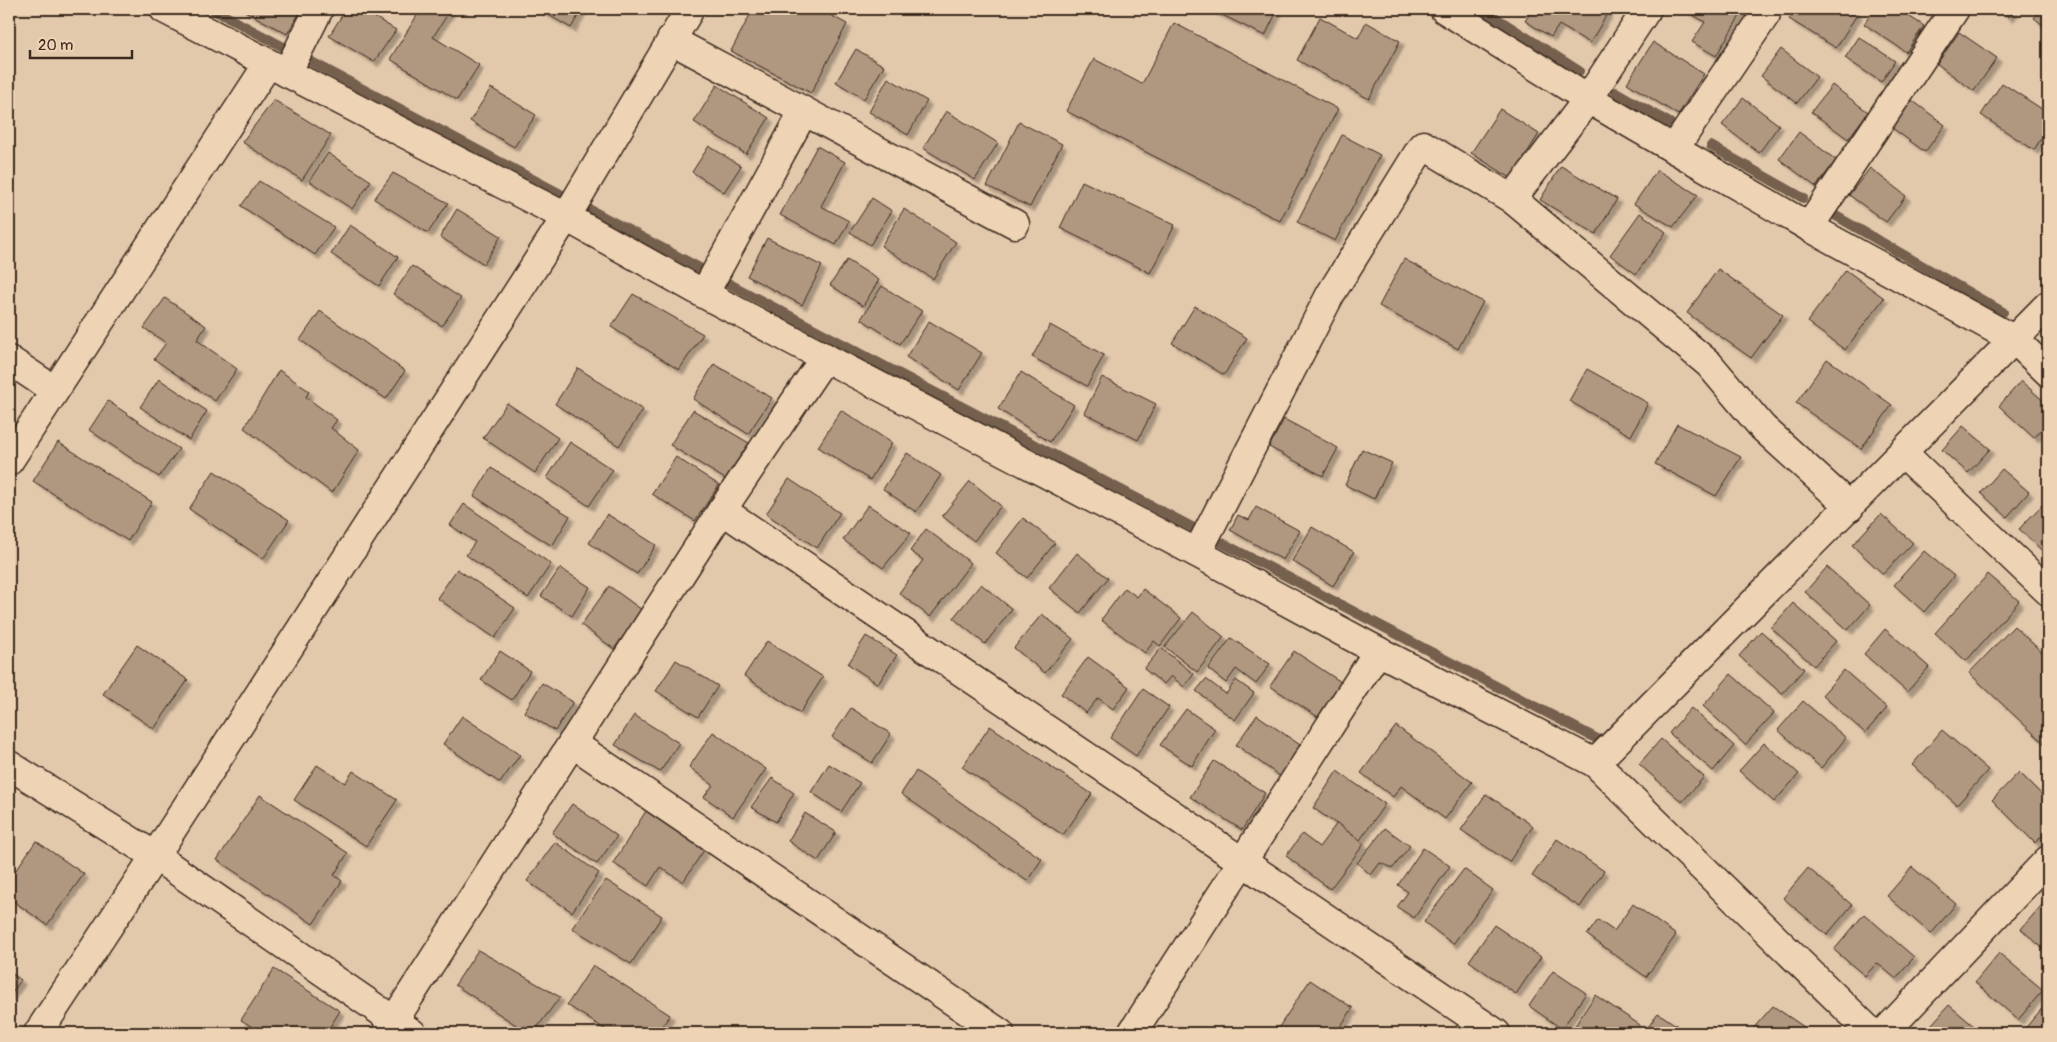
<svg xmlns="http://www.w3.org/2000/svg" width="2057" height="1042" font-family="Pangolin,sans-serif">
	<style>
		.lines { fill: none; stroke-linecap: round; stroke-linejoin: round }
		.stream { stroke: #745f4e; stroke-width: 10 }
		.building { fill: #af9780; stroke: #3b2a1e; filter: url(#shadow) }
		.minor-casing { stroke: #3b2a1e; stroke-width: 31 }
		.minor { stroke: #eed3b5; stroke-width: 28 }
	</style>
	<defs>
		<filter id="shadow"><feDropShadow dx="4.5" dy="4.5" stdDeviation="1" flood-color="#0004"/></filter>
	</defs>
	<rect width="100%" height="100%" fill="#e3c9ac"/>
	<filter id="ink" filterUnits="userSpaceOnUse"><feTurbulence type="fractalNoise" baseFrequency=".02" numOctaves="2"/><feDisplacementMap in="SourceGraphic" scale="10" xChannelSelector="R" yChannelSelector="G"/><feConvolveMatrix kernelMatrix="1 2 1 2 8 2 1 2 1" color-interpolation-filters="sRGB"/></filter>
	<g filter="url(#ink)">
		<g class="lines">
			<!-- stream -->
			<g class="stream">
				<path d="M212,9L886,367L1601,741"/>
				<path d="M1482,9L1579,71"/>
				<path d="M1616,92L1670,123"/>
				<path d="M1711,146L1803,198"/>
				<path d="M1836,216L2003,312"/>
			</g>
		</g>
		<!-- building -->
		<g class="building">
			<path d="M241,9H302L287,34Z"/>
			<path d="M346,9H361L396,30L374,62L329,36Z"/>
			<path d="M421,9H451L433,37L479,65L457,100L390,59Z"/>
			<path d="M538,9H582L571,28Z"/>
			<path d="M753,9H819L847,24L811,93L731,51Z"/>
			<path d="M1210,9H1278L1265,36Z"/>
			<path d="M1522,9H1610L1590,43L1559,25L1551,37L1525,21L1530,13Z"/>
			<path d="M1683,9H1744L1716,56L1692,42L1705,22Z"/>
			<path d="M1795,9H1852L1858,13L1836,48L1789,19Z"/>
			<path d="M1874,9H1898L1924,26L1906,52L1864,24Z"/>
			<path d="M1998,9H2015L2009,17Z"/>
			<path d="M2041,9H2048V29L2034,18Z"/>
			<path d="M1320,17L1358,38L1366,22L1400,41L1369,99L1297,60Z"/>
			<path d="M1174,23L1338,109L1280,221L1066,111L1094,59L1142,84Z"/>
			<path d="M1959,32L1997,58L1974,91L1937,64Z"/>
			<path d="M1859,37L1895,61L1881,82L1845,58Z"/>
			<path d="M1653,42L1704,74L1678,115L1627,83Z"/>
			<path d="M856,49L884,66L864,99L836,82Z"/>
			<path d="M1781,49L1817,77L1797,103L1761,76Z"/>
			<path d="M888,78L927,101L908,135L869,112Z"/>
			<path d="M2002,83L2048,113V127L2034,150L1981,115Z"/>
			<path d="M717,85L769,118L746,154L694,122Z"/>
			<path d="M1832,85L1868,112L1848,139L1811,112Z"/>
			<path d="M491,88L536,115L514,147L470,121Z"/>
			<path d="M1743,98L1779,125L1759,153L1722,125Z"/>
			<path d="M1909,98L1945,125L1925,152L1888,125Z"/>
			<path d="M274,100L331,135L302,180L242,142Z"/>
			<path d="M1500,109L1539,134L1511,178L1471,153Z"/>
			<path d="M946,111L998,143L975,180L923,148Z"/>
			<path d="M1019,122L1062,144L1030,207L987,186Z"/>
			<path d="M1799,132L1836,160L1816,187L1779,159Z"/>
			<path d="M1342,135L1380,155L1335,241L1297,222Z"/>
			<path d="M709,146L741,166L724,192L692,172Z"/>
			<path d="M817,146L845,162L821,206L849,221L836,245L780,215Z"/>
			<path d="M328,153L371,181L352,209L309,181Z"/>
			<path d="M1561,166L1617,199L1596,234L1540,200Z"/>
			<path d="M1870,168L1906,196L1886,222L1849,195Z"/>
			<path d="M1657,170L1698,195L1673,227L1634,204Z"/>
			<path d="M393,173L448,203L428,233L374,199Z"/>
			<path d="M259,181L334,227L315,255L241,206Z"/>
			<path d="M1082,181L1175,225L1150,273L1060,228Z"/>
			<path d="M872,198L892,211L870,245L850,232Z"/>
			<path d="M457,209L501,236L484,264L440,237Z"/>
			<path d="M904,209L956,242L933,279L881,246Z"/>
			<path d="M1640,213L1666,232L1636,274L1610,255Z"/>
			<path d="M350,225L398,257L379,286L331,254Z"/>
			<path d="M767,238L822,266L802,305L747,276Z"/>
			<path d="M1404,259L1483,302L1458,349L1379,306Z"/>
			<path d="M847,260L879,280L863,306L830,285Z"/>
			<path d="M412,266L461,298L442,326L393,294Z"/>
			<path d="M1718,269L1783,315L1751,358L1687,313Z"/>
			<path d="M1846,270L1884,298L1845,350L1807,322Z"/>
			<path d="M882,286L922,311L900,344L861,319Z"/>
			<path d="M633,294L703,334L679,370L611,327Z"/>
			<path d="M165,298L206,326L197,340L237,369L215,401L154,359L166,343L144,328Z"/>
			<path d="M1195,306L1247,338L1224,375L1172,343Z"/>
			<path d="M320,311L405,371L386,399L300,340Z"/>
			<path d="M929,321L982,353L959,390L906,357Z"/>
			<path d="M1050,325L1104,355L1087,386L1032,357Z"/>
			<path d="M1827,359L1892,405L1861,449L1796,403Z"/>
			<path d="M714,364L772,398L748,434L693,399Z"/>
			<path d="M578,368L643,410L619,446L555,404Z"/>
			<path d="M1587,369L1648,403L1631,436L1569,401Z"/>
			<path d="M279,370L309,391L306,397L337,420L331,428L359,450L332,493L244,428Z"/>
			<path d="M1021,372L1074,405L1050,442L998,409Z"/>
			<path d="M1102,377L1156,404L1138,440L1084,413Z"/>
			<path d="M159,379L207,411L189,440L140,407Z"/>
			<path d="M2021,381L2048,405V422L2034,438L1999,406Z"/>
			<path d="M108,401L179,449L159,477L89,430Z"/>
			<path d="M507,403L558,438L535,473L483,438Z"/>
			<path d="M693,410L749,443L725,479L670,445Z"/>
			<path d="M841,410L892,443L870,480L818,447Z"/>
			<path d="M1284,419L1338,448L1323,476L1269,447Z"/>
			<path d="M1677,424L1741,457L1716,496L1655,464Z"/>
			<path d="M1963,426L1990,449L1968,473L1942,450Z"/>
			<path d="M58,442L152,502L128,541L33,481Z"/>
			<path d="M570,442L613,470L589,506L547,478Z"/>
			<path d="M1362,449L1392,463L1374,499L1345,485Z"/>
			<path d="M907,453L941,475L916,512L883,489Z"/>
			<path d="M676,457L719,485L695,521L652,494Z"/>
			<path d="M491,468L570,516L552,546L474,496Z"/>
			<path d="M2002,469L2029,492L2007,517L1981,493Z"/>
			<path d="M214,471L289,520L263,559L189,509Z"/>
			<path d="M789,479L840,513L817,548L766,514Z"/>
			<path d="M970,481L1001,506L974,541L942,516Z"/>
			<path d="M2044,503L2048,507V556L2019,529Z"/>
			<path d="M464,504L551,564L528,598L466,555L475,542L450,525Z"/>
			<path d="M868,505L911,533L883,568L843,540Z"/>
			<path d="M1256,507L1300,531L1283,560L1230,530L1238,515L1249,520Z"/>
			<path d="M607,514L656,545L637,574L589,543Z"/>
			<path d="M1881,514L1913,543L1883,574L1852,545Z"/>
			<path d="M1023,518L1055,543L1027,578L996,553Z"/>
			<path d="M1312,527L1354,552L1333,586L1292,561Z"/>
			<path d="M926,529L971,563L930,617L899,593L923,560L910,551Z"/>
			<path d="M1924,551L1954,576L1924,612L1894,585Z"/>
			<path d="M1077,553L1108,578L1080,613L1049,588Z"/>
			<path d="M1827,567L1870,605L1848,630L1805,592Z"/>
			<path d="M560,568L590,587L572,616L541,596Z"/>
			<path d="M457,569L515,608L495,638L437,598Z"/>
			<path d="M1988,574L2019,601L1966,661L1935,633Z"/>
			<path d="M981,584L1012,609L985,644L953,618Z"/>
			<path d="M609,586L642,610L614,649L581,625Z"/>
			<path d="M1125,588L1137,597L1143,589L1181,618L1160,646L1154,641L1145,653L1101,620Z"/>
			<path d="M1793,603L1836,641L1814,666L1771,628Z"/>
			<path d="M1193,612L1224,637L1197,672L1165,647Z"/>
			<path d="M1042,614L1073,639L1045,673L1014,648Z"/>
			<path d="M2014,626L2048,658V747L1969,673Z"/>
			<path d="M1885,629L1929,667L1907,692L1864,654Z"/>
			<path d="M1761,631L1804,669L1782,694L1739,656Z"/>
			<path d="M866,636L897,655L878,684L848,664Z"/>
			<path d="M1231,638L1270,664L1256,684L1236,669L1226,683L1208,669Z"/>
			<path d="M767,641L823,677L800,713L744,676Z"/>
			<path d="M137,645L188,680L154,729L103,694Z"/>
			<path d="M1161,648L1194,674L1184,687L1171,676L1164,684L1144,669Z"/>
			<path d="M500,651L530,671L512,700L481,680Z"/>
			<path d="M1294,651L1341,682L1318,717L1270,686Z"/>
			<path d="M1088,657L1129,687L1113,709L1098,698L1086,713L1061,694Z"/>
			<path d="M676,660L718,686L698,717L656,691Z"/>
			<path d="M1844,670L1887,708L1865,733L1822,695Z"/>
			<path d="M1731,674L1774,713L1745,745L1703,706Z"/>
			<path d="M1206,679L1226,694L1236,680L1254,693L1235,720L1196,691Z"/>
			<path d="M542,683L573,702L555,731L524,712Z"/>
			<path d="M1143,689L1169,707L1136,756L1110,738Z"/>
			<path d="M1803,701L1846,738L1821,768L1778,730Z"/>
			<path d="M851,708L891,734L872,763L832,737Z"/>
			<path d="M1691,708L1734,746L1713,771L1669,733Z"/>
			<path d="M1186,709L1215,729L1192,766L1160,745Z"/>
			<path d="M634,715L679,743L660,772L615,745Z"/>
			<path d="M1257,715L1303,747L1281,777L1236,745Z"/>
			<path d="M462,716L520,755L500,783L443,744Z"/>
			<path d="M990,726L1092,794L1063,835L962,767Z"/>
			<path d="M1396,726L1472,782L1445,819L1401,786L1393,797L1361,773Z"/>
			<path d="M1942,730L1988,770L1957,805L1912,765Z"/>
			<path d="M713,732L766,769L733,817L704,797L713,785L689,767Z"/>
			<path d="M1661,739L1704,777L1682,802L1639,764Z"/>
			<path d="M1764,743L1799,774L1774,802L1739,771Z"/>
			<path d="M1214,761L1265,793L1242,830L1190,797Z"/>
			<path d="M829,764L860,783L841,812L811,792Z"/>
			<path d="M317,765L345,783L353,771L397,800L366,846L294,800Z"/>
			<path d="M916,771L1042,859L1027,881L901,794Z"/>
			<path d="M1337,771L1385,804L1360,840L1313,808Z"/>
			<path d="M2019,772L2048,801V830L2035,843L1992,800Z"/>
			<path d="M772,778L794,793L776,822L751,807Z"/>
			<path d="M1486,794L1533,826L1509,862L1461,830Z"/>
			<path d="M260,795L348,853L334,875L342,881L313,924L217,860Z"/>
			<path d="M572,804L617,836L597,864L552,833Z"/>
			<path d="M646,811L704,850L683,882L660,867L648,886L613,863Z"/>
			<path d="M805,813L836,832L818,861L788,841Z"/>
			<path d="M1337,823L1364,844L1330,889L1286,856L1302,834L1319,847Z"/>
			<path d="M1385,828L1410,846L1393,868L1380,863L1371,875L1357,863Z"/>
			<path d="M1557,839L1604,871L1580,907L1532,876Z"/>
			<path d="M36,841L84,874L47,925L9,898V880Z"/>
			<path d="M555,842L599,873L572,912L527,881Z"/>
			<path d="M1423,848L1450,866L1414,918L1397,907L1408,892L1398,885Z"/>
			<path d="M1912,867L1956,904L1931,934L1887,896Z"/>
			<path d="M1808,868L1852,905L1827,935L1783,898Z"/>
			<path d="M1464,869L1493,890L1453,944L1424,922Z"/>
			<path d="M606,880L662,916L631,964L572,928Z"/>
			<path d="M2046,900L2048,902V953L2021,929Z"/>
			<path d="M1633,904L1676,935L1646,977L1587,935L1598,920L1614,931Z"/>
			<path d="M1864,914L1914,957L1896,979L1877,963L1865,976L1834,950Z"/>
			<path d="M1494,925L1541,957L1516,994L1469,961Z"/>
			<path d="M478,950L560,997L533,1033H528L455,985Z"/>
			<path d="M1999,953L2043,990L2018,1020L1975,982Z"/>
			<path d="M593,965L670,1015L658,1033H611L567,1005Z"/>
			<path d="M274,969L340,1011L326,1033H262L241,1020Z"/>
			<path d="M9,971L21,980L9,997Z"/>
			<path d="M1553,971L1586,993L1562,1029L1529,1006Z"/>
			<path d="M1310,980L1353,1008L1336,1033H1275Z"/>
			<path d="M1595,995L1640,1025L1634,1033L1571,1032Z"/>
			<path d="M1949,1005L1982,1033H1924Z"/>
			<path d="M2045,1005L2048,1009V1033H2021Z"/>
			<path d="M1773,1006L1813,1033H1749Z"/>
			<path d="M1658,1013L1688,1033H1644Z"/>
		</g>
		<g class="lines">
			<!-- minor casing -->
			<g class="minor-casing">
				<g id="minor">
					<path d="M164,9L566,217L704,294L1197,553L1378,651L1595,763L1872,1033"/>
					<path d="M1444,9L1588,99L1674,149L1809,227L2015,340L2048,372"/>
					<path d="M671,40L1015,224"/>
					<path d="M287,73L319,9"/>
					<path d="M1674,149L1766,14"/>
					<path d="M1512,199L1588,99L1647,9"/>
					<path d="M1809,227L1955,9"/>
					<path d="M704,294L804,111"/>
					<path d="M9,360L54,390"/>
					<path d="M1903,453L2048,591"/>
					<path d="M9,461L268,64"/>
					<path d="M722,510L1496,1033"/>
					<path d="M1197,553L1330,295L1423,145L1512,199L1709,364L1762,427L1850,507"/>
					<path d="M572,743L1000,1033"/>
					<path d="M1595,763L2048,305"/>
					<path d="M9,765L155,856L412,1033"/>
					<path d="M38,1033L155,856L566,217L690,9"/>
					<path d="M386,1033L722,510L825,357"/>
					<path d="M1132,1033L1378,651"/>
					<path d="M1884,1033L2048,860"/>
				</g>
			</g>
			<!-- minor -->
			<use href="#minor" class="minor"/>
		</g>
	</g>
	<!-- margin -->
	<rect width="2057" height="1042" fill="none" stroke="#eed3b5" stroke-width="30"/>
	<rect x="15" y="15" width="2027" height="1012" fill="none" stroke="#3b2a1e" stroke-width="2" filter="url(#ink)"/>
	<!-- scale -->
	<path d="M30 50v8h102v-8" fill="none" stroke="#3b2a1e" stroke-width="2.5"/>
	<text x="38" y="50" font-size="15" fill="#3b2a1e" stroke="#eed3b5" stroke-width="4" paint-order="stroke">20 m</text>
</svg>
